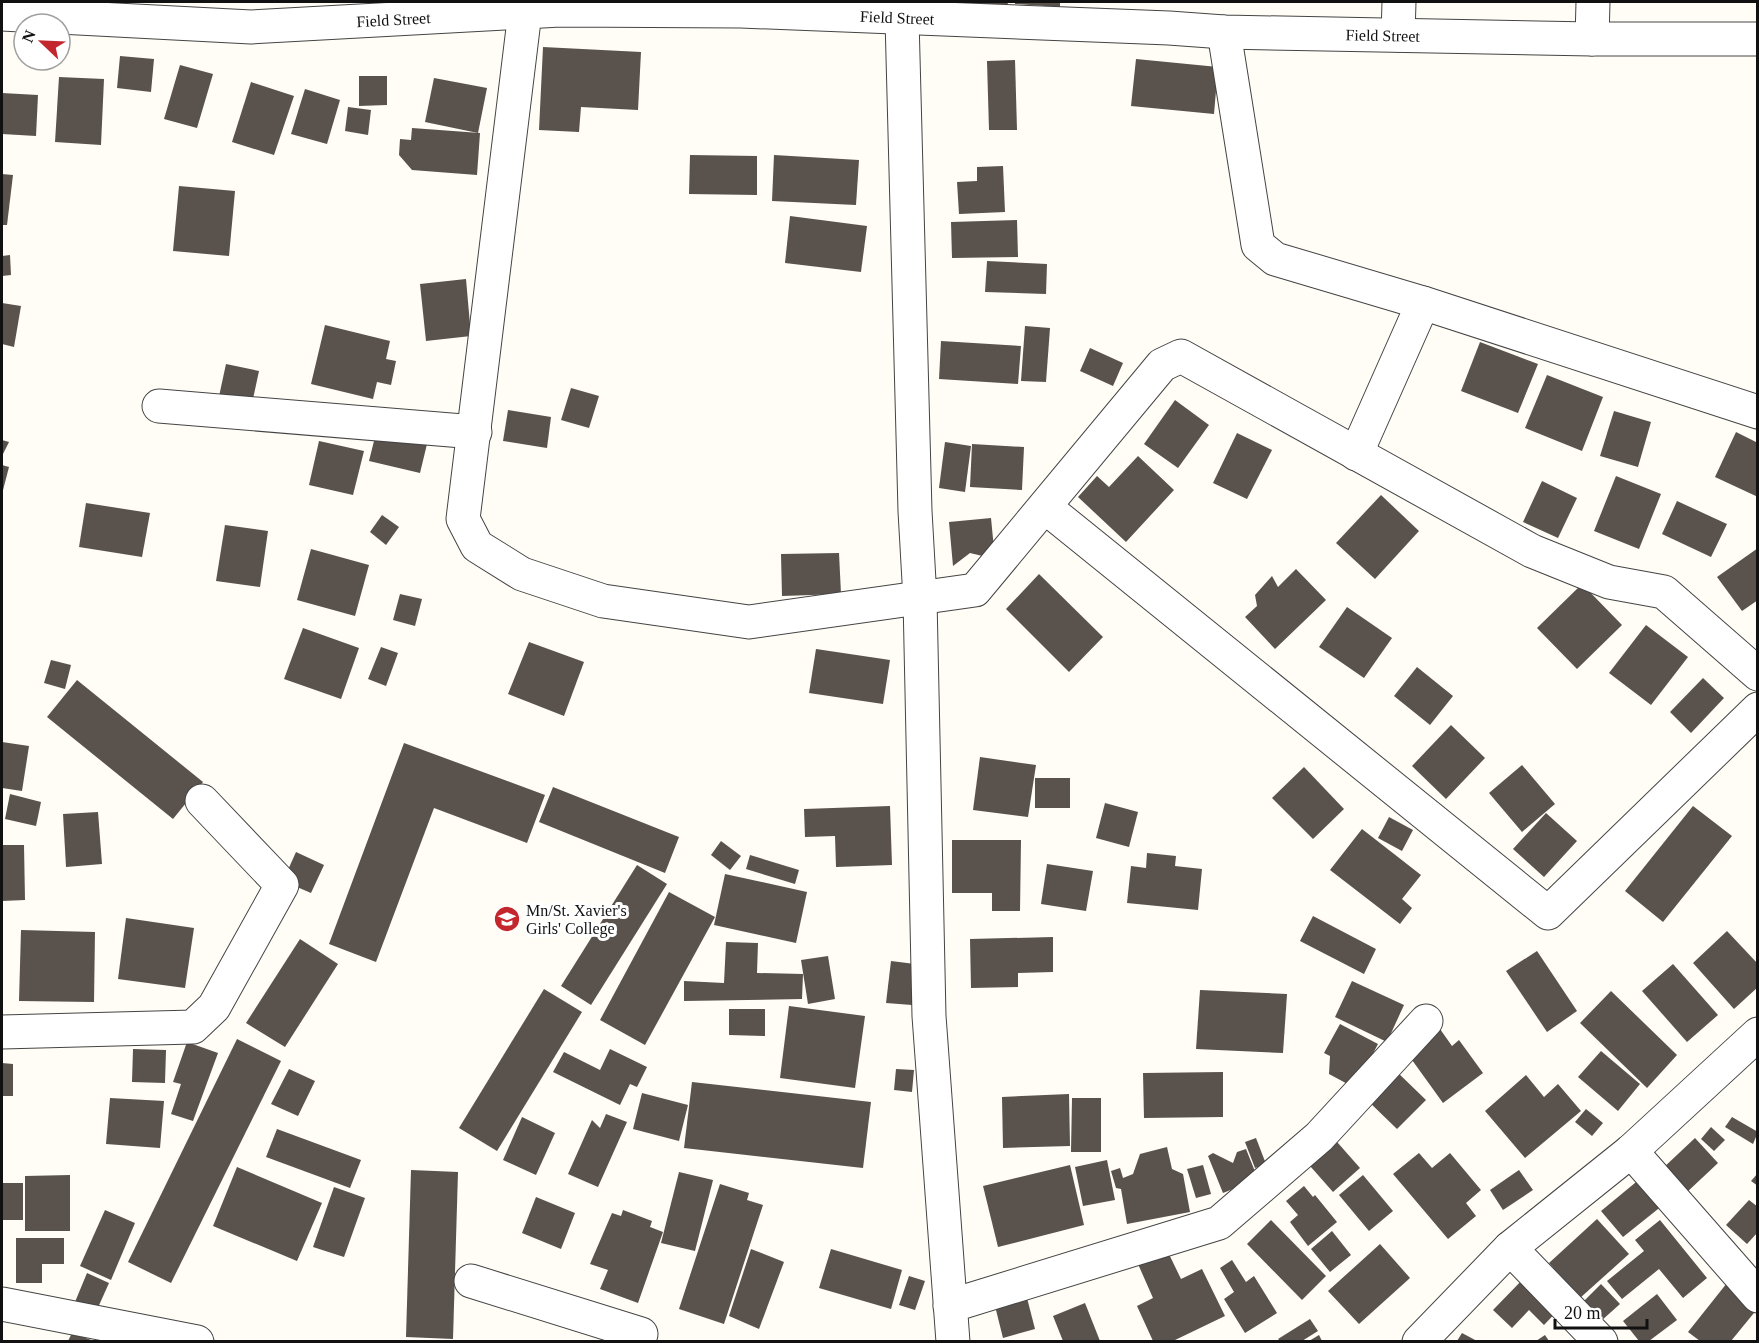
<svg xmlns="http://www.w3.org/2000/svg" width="1759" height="1343" font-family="'Times New Roman',serif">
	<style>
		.building { fill: #5a524d }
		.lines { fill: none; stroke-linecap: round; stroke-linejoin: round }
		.minor-casing { stroke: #444; stroke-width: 35 }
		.minor { stroke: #fff; stroke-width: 33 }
		.labels { text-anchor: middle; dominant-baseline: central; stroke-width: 6; stroke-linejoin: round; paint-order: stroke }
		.street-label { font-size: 16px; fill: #111; stroke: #fff }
		.poi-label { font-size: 16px; fill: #111; stroke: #fff; text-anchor: start }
	</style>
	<rect width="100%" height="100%" fill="#fffdf5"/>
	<!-- building -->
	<g class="building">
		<path d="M967,2H1008L1007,9L966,4Z"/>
		<path d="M1015,2H1060V7L1015,4Z"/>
		<path d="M543,47L641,52L638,110L581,107L579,132L539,130Z"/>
		<path d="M120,56L154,59L151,92L117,88Z"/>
		<path d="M1136,59L1218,67L1214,114L1131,106Z"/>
		<path d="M1015,60L1017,130H989L987,61Z"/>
		<path d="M180,65L213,74L197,128L164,119Z"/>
		<path d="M359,76H387V105L359,106Z"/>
		<path d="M59,77L104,79L101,145L55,142Z"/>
		<path d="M434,78L487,88L478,133L425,122Z"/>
		<path d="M251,82L294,96L274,155L232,142Z"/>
		<path d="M305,89L340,100L327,144L291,134Z"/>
		<path d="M2,93L38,95L36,136L2,134Z"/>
		<path d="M348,107L371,110L368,135L345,131Z"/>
		<path d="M412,128L480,133L477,175L412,170L399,155L400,139L411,140Z"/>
		<path d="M690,155L757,156V195L689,194Z"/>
		<path d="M774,155L859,160L856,205L772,201Z"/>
		<path d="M1003,166L1005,212L959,214L957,182L977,181V167Z"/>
		<path d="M2,174L13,175L7,225H2Z"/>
		<path d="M179,186L235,191L229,256L173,251Z"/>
		<path d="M790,216L867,226L861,272L785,263Z"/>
		<path d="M1017,220L1018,257L952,258L951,222Z"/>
		<path d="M10,255L11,275L2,276V256Z"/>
		<path d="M987,261L1047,264L1046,294L985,292Z"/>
		<path d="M466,279L471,336L426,341L420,284Z"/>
		<path d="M2,303L21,306L14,347L2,344Z"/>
		<path d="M325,325L390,341L386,359L396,361L391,385L377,382L373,399L311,384Z"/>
		<path d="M1025,326L1050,328L1046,382L1021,381Z"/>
		<path d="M941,341L1021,346L1018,384L939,379Z"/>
		<path d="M1480,342L1538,364L1518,413L1461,391Z"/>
		<path d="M1090,348L1123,363L1113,386L1080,371Z"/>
		<path d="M226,364L259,371L251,408L218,401Z"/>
		<path d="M1547,375L1603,397L1582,451L1525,428Z"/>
		<path d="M571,388L599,396L589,428L561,420Z"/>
		<path d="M1175,400L1209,425L1178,468L1144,444Z"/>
		<path d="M508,410L551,417L547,448L503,441Z"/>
		<path d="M1614,411L1651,422L1638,467L1600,456Z"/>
		<path d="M1736,432L1758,443V497L1715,477Z"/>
		<path d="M376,433L427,444L420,473L369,461Z"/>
		<path d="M1237,433L1272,450L1247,499L1213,483Z"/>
		<path d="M2,440L9,442L2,456Z"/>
		<path d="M319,441L364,451L353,495L309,485Z"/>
		<path d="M945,442L971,446L965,492L939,488Z"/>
		<path d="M972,444L1024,447L1022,490L970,487Z"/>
		<path d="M1138,456L1174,490L1126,542L1078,497L1097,476L1109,487Z"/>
		<path d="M2,465L9,467L2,494Z"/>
		<path d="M1616,476L1661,494L1639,549L1594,531Z"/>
		<path d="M1542,481L1577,498L1558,538L1523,522Z"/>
		<path d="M1381,495L1419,531L1375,579L1336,543Z"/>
		<path d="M1677,501L1727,524L1711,557L1662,534Z"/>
		<path d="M86,503L150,513L142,557L79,547Z"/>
		<path d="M382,515L399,527L386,545L370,532Z"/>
		<path d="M991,518L995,559L970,553L953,566L949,522Z"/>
		<path d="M225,525L268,531L260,587L216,581Z"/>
		<path d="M1758,548V600L1742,611L1717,577Z"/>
		<path d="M311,549L369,565L355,616L297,600Z"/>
		<path d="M839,553L841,594L782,596L781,554Z"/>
		<path d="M1296,569L1326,600L1275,649L1245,617L1257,606L1255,595L1272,576L1278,587Z"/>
		<path d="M1039,574L1103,637L1069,672L1006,609Z"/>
		<path d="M1582,584L1622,625L1577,669L1537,628Z"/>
		<path d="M400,594L422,599L415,626L393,620Z"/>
		<path d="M1347,607L1392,638L1364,678L1319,647Z"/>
		<path d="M1646,625L1688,657L1651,705L1609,673Z"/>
		<path d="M303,628L359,648L341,699L284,679Z"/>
		<path d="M529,642L584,662L564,716L508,694Z"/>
		<path d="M381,647L398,653L386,686L368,679Z"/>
		<path d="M816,649L890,660L883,704L809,693Z"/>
		<path d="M51,660L71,665L65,689L44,683Z"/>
		<path d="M1417,667L1453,696L1430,725L1394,696Z"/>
		<path d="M1703,678L1724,698L1691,733L1670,712Z"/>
		<path d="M77,680L203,782L173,819L47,717Z"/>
		<path d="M1451,725L1485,758L1446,799L1412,766Z"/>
		<path d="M2,742L29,746L22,791L2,788Z"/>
		<path d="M404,743L545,795L527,843L434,808L376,962L329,944Z"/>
		<path d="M980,757L1036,765L1028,817L973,810Z"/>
		<path d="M1522,765L1555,804L1522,832L1489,793Z"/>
		<path d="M1304,767L1344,809L1313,839L1272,798Z"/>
		<rect x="1035" y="778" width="35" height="30"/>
		<path d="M553,787L679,837L665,873L539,822Z"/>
		<path d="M10,794L41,802L36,826L5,819Z"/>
		<path d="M1105,803L1138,812L1129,847L1096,838Z"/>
		<path d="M890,806L892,865L836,867L835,836L805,837L804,809Z"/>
		<path d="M1693,806L1732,836L1663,922L1625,891Z"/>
		<path d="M98,812L102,864L66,867L63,814Z"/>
		<path d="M1546,813L1577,841L1544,877L1513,849Z"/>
		<path d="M1389,817L1413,830L1402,851L1378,838Z"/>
		<path d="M1362,829L1421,875L1402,899L1412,908L1400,924L1330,870Z"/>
		<path d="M952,840H1021L1020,911H992V893H952Z"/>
		<path d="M721,841L741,856L730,870L711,855Z"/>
		<path d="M2,845H24L25,900L2,901Z"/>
		<path d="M296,852L324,865L311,893L283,881Z"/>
		<path d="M1147,853L1176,856L1175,866L1202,869L1198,910L1127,903L1131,866L1146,868Z"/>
		<path d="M750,855L799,870L795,884L746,869Z"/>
		<path d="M1047,864L1093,871L1086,911L1041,904Z"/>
		<path d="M637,865L667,884L591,1005L561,986Z"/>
		<path d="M725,874L807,892L796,943L714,925Z"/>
		<path d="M669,892L715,917L645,1045L600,1020Z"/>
		<path d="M1313,916L1376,949L1364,974L1300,941Z"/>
		<path d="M126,918L194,928L185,988L118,979Z"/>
		<path d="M21,930L95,932L94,1002L19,1001Z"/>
		<path d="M1727,931L1758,964V987L1734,1009L1693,963Z"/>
		<path d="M1053,937V972L1018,973V987L971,988L970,939Z"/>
		<path d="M300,939L338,964L285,1047L246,1023Z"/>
		<path d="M726,942L758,943L757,973L803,974L802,999L684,1001V981L724,983Z"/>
		<path d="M1537,951L1577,1011L1547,1032L1506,971Z"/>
		<path d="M828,956L835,999L808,1004L801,960Z"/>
		<path d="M891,961L915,964L912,1005L886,1003Z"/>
		<path d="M1673,964L1718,1015L1687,1042L1642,991Z"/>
		<path d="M1352,981L1404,1005L1387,1042L1335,1017Z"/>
		<path d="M544,989L582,1012L497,1151L459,1128Z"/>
		<path d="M1200,990L1287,994L1283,1053L1196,1049Z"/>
		<path d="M1611,991L1677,1055L1647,1088L1580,1023Z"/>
		<path d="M789,1006L865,1016L855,1088L780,1078Z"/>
		<path d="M729,1009H765V1036L729,1035Z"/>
		<path d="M1340,1024L1378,1044L1355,1088L1329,1074L1330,1056L1324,1053Z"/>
		<path d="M1440,1029L1452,1046L1459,1040L1483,1073L1443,1103L1407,1053Z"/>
		<path d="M237,1039L281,1061L171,1283L128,1262Z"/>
		<path d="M187,1042L218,1053L193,1121L171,1114L181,1084L173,1082Z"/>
		<path d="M133,1049L166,1050L165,1083L132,1082Z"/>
		<path d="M610,1049L647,1067L637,1087L630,1084L620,1105L553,1072L564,1052L600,1070Z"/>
		<path d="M1601,1051L1640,1084L1618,1111L1578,1077Z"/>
		<path d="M2,1063L13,1064V1096H2Z"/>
		<path d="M289,1069L315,1081L298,1116L271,1104Z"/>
		<path d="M896,1069L914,1070L912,1092L894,1090Z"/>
		<path d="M1394,1069L1426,1100L1397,1129L1365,1098Z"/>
		<path d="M1223,1072V1117L1144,1118L1143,1073Z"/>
		<path d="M1526,1075L1544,1097L1558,1084L1581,1111L1525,1158L1485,1111Z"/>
		<path d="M692,1082L871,1102L863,1168L684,1148Z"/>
		<path d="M642,1093L688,1105L679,1141L633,1129Z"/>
		<path d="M1069,1094L1070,1146L1003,1148L1002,1097Z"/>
		<path d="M110,1098L164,1101L160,1148L106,1144Z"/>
		<path d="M1072,1098H1101V1152H1071Z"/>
		<path d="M1586,1109L1603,1123L1592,1136L1575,1122Z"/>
		<path d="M606,1114L627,1122L598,1187L568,1174L592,1120L600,1128Z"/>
		<path d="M522,1117L555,1133L536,1175L503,1160Z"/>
		<path d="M1732,1117L1758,1132L1753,1144L1725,1127Z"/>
		<path d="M1711,1127L1725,1140L1714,1151L1701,1139Z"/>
		<path d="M277,1129L361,1160L350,1188L266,1157Z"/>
		<path d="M1330,1134L1360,1168L1333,1192L1303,1158Z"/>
		<path d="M1256,1138L1266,1164L1255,1168L1245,1142Z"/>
		<path d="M1695,1138L1718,1163L1685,1194L1661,1170Z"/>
		<path d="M1167,1147L1172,1169L1183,1174L1190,1212L1127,1224L1121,1189L1116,1188L1111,1171L1120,1168L1123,1178L1133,1174L1140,1154Z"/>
		<path d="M1246,1149L1258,1179L1223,1193L1208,1156L1213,1153L1233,1163L1237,1152Z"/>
		<path d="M1419,1153L1432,1168L1450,1153L1481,1190L1466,1203L1476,1216L1448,1239L1393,1174Z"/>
		<path d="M1107,1160L1115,1200L1083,1206L1075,1167Z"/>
		<path d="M1070,1165L1084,1225L998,1247L983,1186Z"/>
		<path d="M1203,1165L1211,1194L1196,1198L1187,1169Z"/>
		<path d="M237,1167L322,1203L297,1261L213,1226Z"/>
		<path d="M411,1170L458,1172L453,1339L406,1337Z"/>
		<path d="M1519,1170L1533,1190L1503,1210L1490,1190Z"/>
		<path d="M679,1172L713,1180L695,1251L661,1243Z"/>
		<path d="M1758,1173V1186L1751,1181Z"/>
		<path d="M70,1175V1231H25V1176Z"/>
		<path d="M1363,1175L1393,1211L1369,1231L1339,1195Z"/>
		<path d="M1641,1178L1663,1205L1623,1237L1601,1211Z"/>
		<rect x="2" y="1183" width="21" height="37"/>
		<path d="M720,1184L749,1193L747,1200L763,1205L724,1324L679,1309Z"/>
		<path d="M1304,1186L1313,1197L1315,1195L1337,1222L1308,1246L1290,1222L1298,1215L1286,1201Z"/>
		<path d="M334,1187L365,1198L344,1257L313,1247Z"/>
		<path d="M536,1197L575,1213L561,1249L522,1233Z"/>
		<path d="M1749,1200L1758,1207V1232L1747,1244L1726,1225Z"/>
		<path d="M105,1210L135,1223L111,1280L80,1266Z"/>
		<path d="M623,1210L652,1221L650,1227L663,1232L638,1303L600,1289L608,1270L590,1264L612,1213L621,1216Z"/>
		<path d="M1597,1219L1629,1254L1580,1298L1549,1263Z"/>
		<path d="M1271,1220L1326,1276L1302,1300L1247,1244Z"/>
		<path d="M1660,1220L1707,1278L1683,1298L1659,1269L1622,1299L1607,1281L1644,1251L1635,1240Z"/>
		<path d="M1332,1231L1351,1255L1330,1272L1311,1249Z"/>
		<path d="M16,1238H64V1264H42V1283H16Z"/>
		<path d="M1380,1244L1410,1278L1359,1324L1328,1291Z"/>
		<path d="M751,1249L784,1262L759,1329L729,1316Z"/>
		<path d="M831,1249L902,1270L891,1309L819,1288Z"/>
		<path d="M1167,1250L1181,1279L1202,1269L1225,1316L1173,1341H1153L1137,1306L1153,1298L1138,1264Z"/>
		<path d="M1232,1260L1246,1282L1254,1276L1277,1313L1245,1333L1224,1299L1234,1292L1220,1268Z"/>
		<path d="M87,1273L109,1283L96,1312L75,1302Z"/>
		<path d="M1528,1274L1562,1306L1544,1325L1529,1310L1512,1328L1493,1310Z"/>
		<path d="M909,1276L925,1281L915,1310L899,1305Z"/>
		<path d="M1727,1283L1758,1308L1731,1341H1700L1688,1332Z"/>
		<path d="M1601,1284L1620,1304L1601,1321L1583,1302Z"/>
		<path d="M1657,1294L1677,1320L1649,1341H1639L1623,1321Z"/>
		<path d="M1027,1298L1035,1329L1003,1338L995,1306Z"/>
		<path d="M1085,1303L1100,1341H1063L1053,1316Z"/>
		<path d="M1310,1319L1318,1331L1302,1341H1280L1278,1339Z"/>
		<path d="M72,1333L94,1341H68Z"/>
		<path d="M1462,1333L1477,1341H1457Z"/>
		<path d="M1319,1335L1322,1341H1309Z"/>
		<path d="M1545,1335L1549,1341H1536Z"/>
	</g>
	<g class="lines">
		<!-- minor casing -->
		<g class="minor-casing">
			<g id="minor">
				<path d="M525,12L463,519L477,546L522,574L603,601L749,622L975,590L1162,365L1181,356L1532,551L1609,582L1664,592L1758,674"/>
				<path id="s1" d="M2,14L251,27L560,10L741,11L1169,28L1224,32L1592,39H1758"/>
				<path d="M902,19L915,511L920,599L929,1016L953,1342"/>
				<path d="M1224,32L1258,245L1275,259L1423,303L1758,412"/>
				<path d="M1398,35L1399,2"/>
				<path d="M1592,39L1593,2"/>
				<path d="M159,406L475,432"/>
				<path d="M1356,454L1423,303"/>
				<path d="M1045,507L1548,913L1758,709"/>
				<path d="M2,1032L193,1027L214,1007L282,885L202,801"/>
				<path d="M1631,1151L1758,1296"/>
				<path d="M1510,1248L1601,1342"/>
				<path d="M471,1281L641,1334"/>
				<path d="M2,1304L197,1342"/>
				<path d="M950,1306L1219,1223L1319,1137L1426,1021"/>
				<path d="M1419,1342L1510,1248L1631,1151L1758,1034"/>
			</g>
		</g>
		<!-- minor -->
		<use href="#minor" class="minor"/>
	</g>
	<!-- icons -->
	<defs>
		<g id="school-disc" transform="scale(1.35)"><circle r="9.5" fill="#c4262e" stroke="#fff"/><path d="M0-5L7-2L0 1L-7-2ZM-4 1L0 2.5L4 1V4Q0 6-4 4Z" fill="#fff"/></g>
	</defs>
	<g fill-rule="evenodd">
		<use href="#school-disc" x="507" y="919"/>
	</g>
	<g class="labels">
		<!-- street labels -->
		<g class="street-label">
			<text stroke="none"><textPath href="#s1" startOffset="896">Field Street</textPath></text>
			<text stroke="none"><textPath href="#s1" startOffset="392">Field Street</textPath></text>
			<text stroke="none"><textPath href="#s1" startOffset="1382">Field Street</textPath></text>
		</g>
		<!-- poi labels -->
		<g class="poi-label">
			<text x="526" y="910">Mn/St. Xavier's<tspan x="526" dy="18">Girls' College</tspan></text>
		</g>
	</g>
	<!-- border -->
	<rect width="1759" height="1343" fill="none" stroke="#111111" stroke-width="6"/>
	<!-- north arrow -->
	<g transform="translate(42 42) rotate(293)"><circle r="28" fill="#ffffff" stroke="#a0a0a0" stroke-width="1.5"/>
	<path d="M0-4.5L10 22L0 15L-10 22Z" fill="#c4262e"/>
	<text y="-9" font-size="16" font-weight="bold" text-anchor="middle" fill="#111111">N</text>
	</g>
	<!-- scale -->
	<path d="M1555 1319v9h92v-9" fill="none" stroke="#111111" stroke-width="3"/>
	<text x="1564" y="1319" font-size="18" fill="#111111" stroke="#ffffff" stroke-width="4.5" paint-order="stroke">20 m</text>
</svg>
